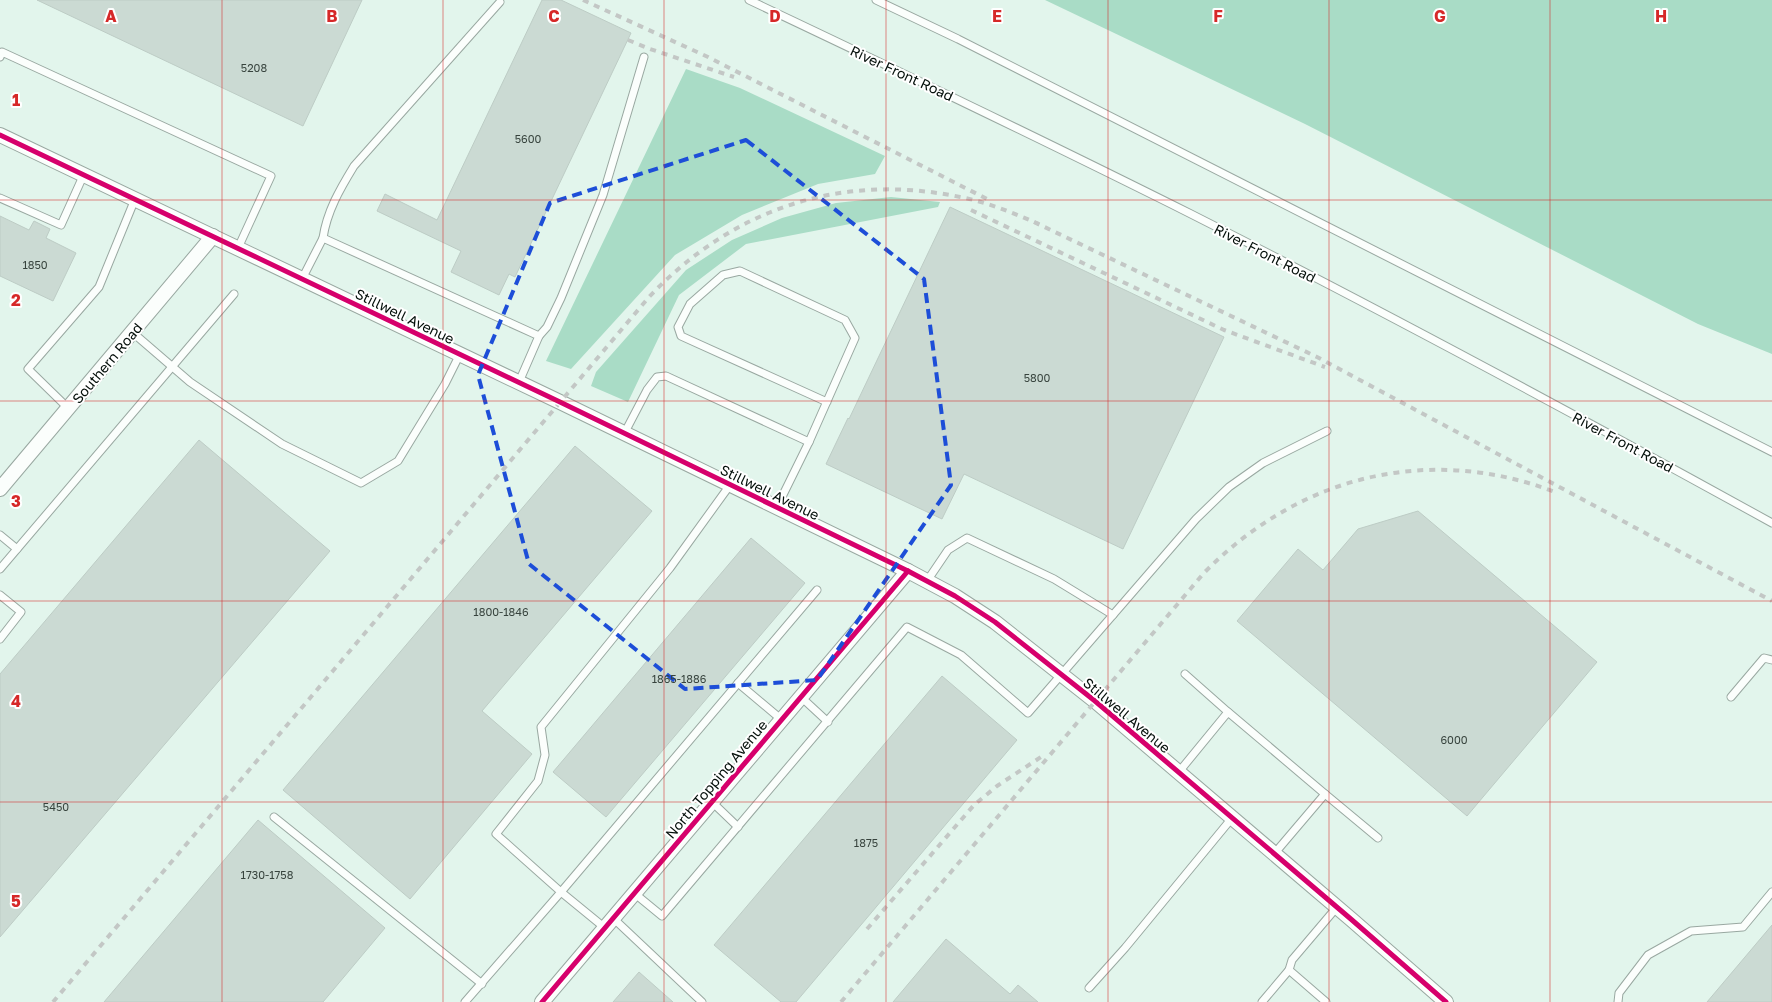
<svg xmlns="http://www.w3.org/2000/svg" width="1772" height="1002" font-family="'Golos Text',sans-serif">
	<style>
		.forest { fill: #a9dcc6 }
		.building { fill: #cbdad3; stroke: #bdccc5 }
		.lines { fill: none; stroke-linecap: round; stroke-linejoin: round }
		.lane-casing { stroke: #99a8a1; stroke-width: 9 }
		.street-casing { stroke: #99a8a1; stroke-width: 16 }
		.lane { stroke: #fbfefc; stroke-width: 7 }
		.street { stroke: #fbfefc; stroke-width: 14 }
		.rail { stroke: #c3c7c5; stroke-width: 4; stroke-dasharray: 6 6; stroke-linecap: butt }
		.cycleway-casing { stroke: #fff; stroke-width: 8 }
		.cycleway { stroke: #d6006c; stroke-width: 5 }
		.marked { fill: none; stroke: #1d4ed8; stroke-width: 4; stroke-dasharray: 10 6; stroke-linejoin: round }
		.grid { fill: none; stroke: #d62828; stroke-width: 1; stroke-opacity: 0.55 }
		.labels { text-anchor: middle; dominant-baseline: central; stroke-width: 4; stroke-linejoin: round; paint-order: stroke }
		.number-label { font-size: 11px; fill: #37433d }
		.street-label { font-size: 14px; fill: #040f0a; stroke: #fff }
		.grid-label { font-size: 16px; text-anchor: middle; font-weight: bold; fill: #d62828; stroke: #fff; stroke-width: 4; stroke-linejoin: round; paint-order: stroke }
	</style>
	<rect width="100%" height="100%" fill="#e2f5ec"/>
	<!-- forest -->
	<g class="forest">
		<path d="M1045,0H1772V354L1698,324L1305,124Z"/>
		<path d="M686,69L740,88L885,156L875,174L818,184L742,215L675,255L571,369L546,361Z"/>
		<path d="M891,197L940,202L938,207L746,244L679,295L628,402L591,386L596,372L686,270L732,240L782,218L836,203Z"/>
	</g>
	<!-- building -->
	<g class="building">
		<path d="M37,0H362L303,126Z"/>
		<path d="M542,0H561L631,33L515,277L509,274L499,295L451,272L461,251L377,211L385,194L437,220Z"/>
		<path d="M950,207L1224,337L1123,549L964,474L942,519L826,464L848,418L849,419Z"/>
		<path d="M0,216L29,230L34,221L50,229L46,238L76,253L53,301L0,276Z"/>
		<path d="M199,440L330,551L0,937V674Z"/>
		<path d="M575,446L652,511L482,711L532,754L410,899L283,790Z"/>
		<path d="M1418,511L1597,662L1467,816L1237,621L1298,549L1323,570L1358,529Z"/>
		<path d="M751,538L805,583L606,817L553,772Z"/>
		<path d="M942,676L1017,740L796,1002H781L714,945Z"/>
		<path d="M258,820L385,928L323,1002H104Z"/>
		<path d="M1772,925V1002H1707Z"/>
		<path d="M946,939L1010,994L1018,985L1038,1002H893Z"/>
		<path d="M639,972L673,1002H613Z"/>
	</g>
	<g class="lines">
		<!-- lane casing -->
		<g class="lane-casing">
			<g id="lane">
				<path d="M749,0C897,70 1045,141 1191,214C1387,313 1580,417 1772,523"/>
				<path d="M876,0L958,39L1772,452"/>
				<path d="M0,57L2,52L271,176L238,248"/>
				<path d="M0,198L61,225L84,174"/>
				<path d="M323,238C327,211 340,189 354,166L500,2"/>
				<path d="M302,279L323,238L539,336L519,382"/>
				<path d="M132,332L190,382L282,444L361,483L398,461L445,384L460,354"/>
				<path d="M539,336L547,327L561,298L603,195L644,57"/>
				<path d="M68,408L28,369L99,287L135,199"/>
				<path d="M624,434L647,390L657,377L666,376L809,442L777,507"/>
				<path d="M809,442L855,338L845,320L740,271L723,275L690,304L678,327L681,336L827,402"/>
				<path d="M0,535L17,549"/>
				<path d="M0,569L234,294"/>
				<path d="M927,581L948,550L967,538L1054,579L1113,615"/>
				<path d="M0,595L21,612L0,639"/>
				<path d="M1185,674L1228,712"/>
				<path d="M738,683L782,720"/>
				<path d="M801,697L828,722"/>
				<path d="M1731,697L1764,658L1772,660"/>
				<path d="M1178,773L1228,712L1325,794L1274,854"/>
				<path d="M1325,794L1378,838"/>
				<path d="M712,802L738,827"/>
				<path d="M274,817L482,984"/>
				<path d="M634,893L662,916L907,627L961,655L1028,713L1196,519L1229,487L1263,463L1327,431"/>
				<path d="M613,918L702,1002"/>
				<path d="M605,928L561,892L817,590"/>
				<path d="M1089,988L1125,948L1232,818"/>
				<path d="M465,1002L561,892L496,834L538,781L545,755L541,727L670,568L730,485"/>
				<path d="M1262,1002L1289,970"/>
				<path d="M1326,1002L1289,970L1292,960L1337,907"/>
				<path d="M1618,1002L1619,993L1648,955L1691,931L1743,927L1772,892"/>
			</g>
		</g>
		<!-- street casing -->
		<g class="street-casing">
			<g id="street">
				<path d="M0,135L560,402L908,571L955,596L995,622L1095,701L1352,920L1446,1002"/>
				<path d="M0,489L213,236"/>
				<path d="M542,1002L908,571"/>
			</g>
		</g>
		<!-- lane -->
		<use href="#lane" class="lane"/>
		<!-- street -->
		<use href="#street" class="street"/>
		<!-- rail -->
		<g class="rail">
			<path d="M583,0L708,57L987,199"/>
			<path d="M628,40L650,49L734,77"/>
			<path d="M971,210L1224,330L1325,367"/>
			<path d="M1034,222L1317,357L1772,601"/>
			<path d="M867,929L974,805L997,786L1044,755"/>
			<path d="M53,1002L649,297C732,209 841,172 960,197C987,202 1013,213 1039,224"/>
			<path d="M841,1002L1203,574C1297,477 1427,443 1555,492"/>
		</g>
		<!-- cycleway casing -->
		<g class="cycleway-casing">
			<g id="cycleway">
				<path d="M0,135L560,402L908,571L955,596L995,622L1095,701L1352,920L1446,1002"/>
				<path d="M542,1002L908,571"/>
			</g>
		</g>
		<!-- cycleway -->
		<use href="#cycleway" class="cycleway"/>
	</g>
	<!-- marked area -->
	<path class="marked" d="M746,140L924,279L951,485L817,680L685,689L529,564L478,375L550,203Z"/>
	<!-- grid -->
	<path class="grid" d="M222,0V1002M443,0V1002M664,0V1002M886,0V1002M1108,0V1002M1329,0V1002M1550,0V1002M0,200H1772M0,401H1772M0,601H1772M0,802H1772"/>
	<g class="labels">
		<!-- number labels -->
		<g class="number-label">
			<text x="254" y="67">5208</text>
			<text x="528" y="138">5600</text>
			<text x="35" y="264">1850</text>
			<text x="1037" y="377">5800</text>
			<text x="501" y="611">1800-1846</text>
			<text x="679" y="678">1865-1886</text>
			<text x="1454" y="739">6000</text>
			<text x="56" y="806">5450</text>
			<text x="866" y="842">1875</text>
			<text x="267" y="874">1730-1758</text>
		</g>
		<!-- street labels -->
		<g class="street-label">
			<text transform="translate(902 73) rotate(25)">River Front Road</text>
			<text transform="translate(1265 253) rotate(27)">River Front Road</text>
			<text transform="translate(405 316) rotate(26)">Stillwell Avenue</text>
			<text transform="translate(107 363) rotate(-50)">Southern Road</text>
			<text transform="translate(1623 442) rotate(28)">River Front Road</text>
			<text transform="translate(770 492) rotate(26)">Stillwell Avenue</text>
			<text transform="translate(1127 715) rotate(40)">Stillwell Avenue</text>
			<text transform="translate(716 779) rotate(-50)">North Topping Avenue</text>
		</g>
	</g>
	<g class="grid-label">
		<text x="111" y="22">A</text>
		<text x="332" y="22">B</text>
		<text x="554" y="22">C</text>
		<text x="775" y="22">D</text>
		<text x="997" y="22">E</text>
		<text x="1218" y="22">F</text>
		<text x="1440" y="22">G</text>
		<text x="1661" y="22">H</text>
		<text x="16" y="106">1</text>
		<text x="16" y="306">2</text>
		<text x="16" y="507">3</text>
		<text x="16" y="707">4</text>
		<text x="16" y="907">5</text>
	</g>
</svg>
